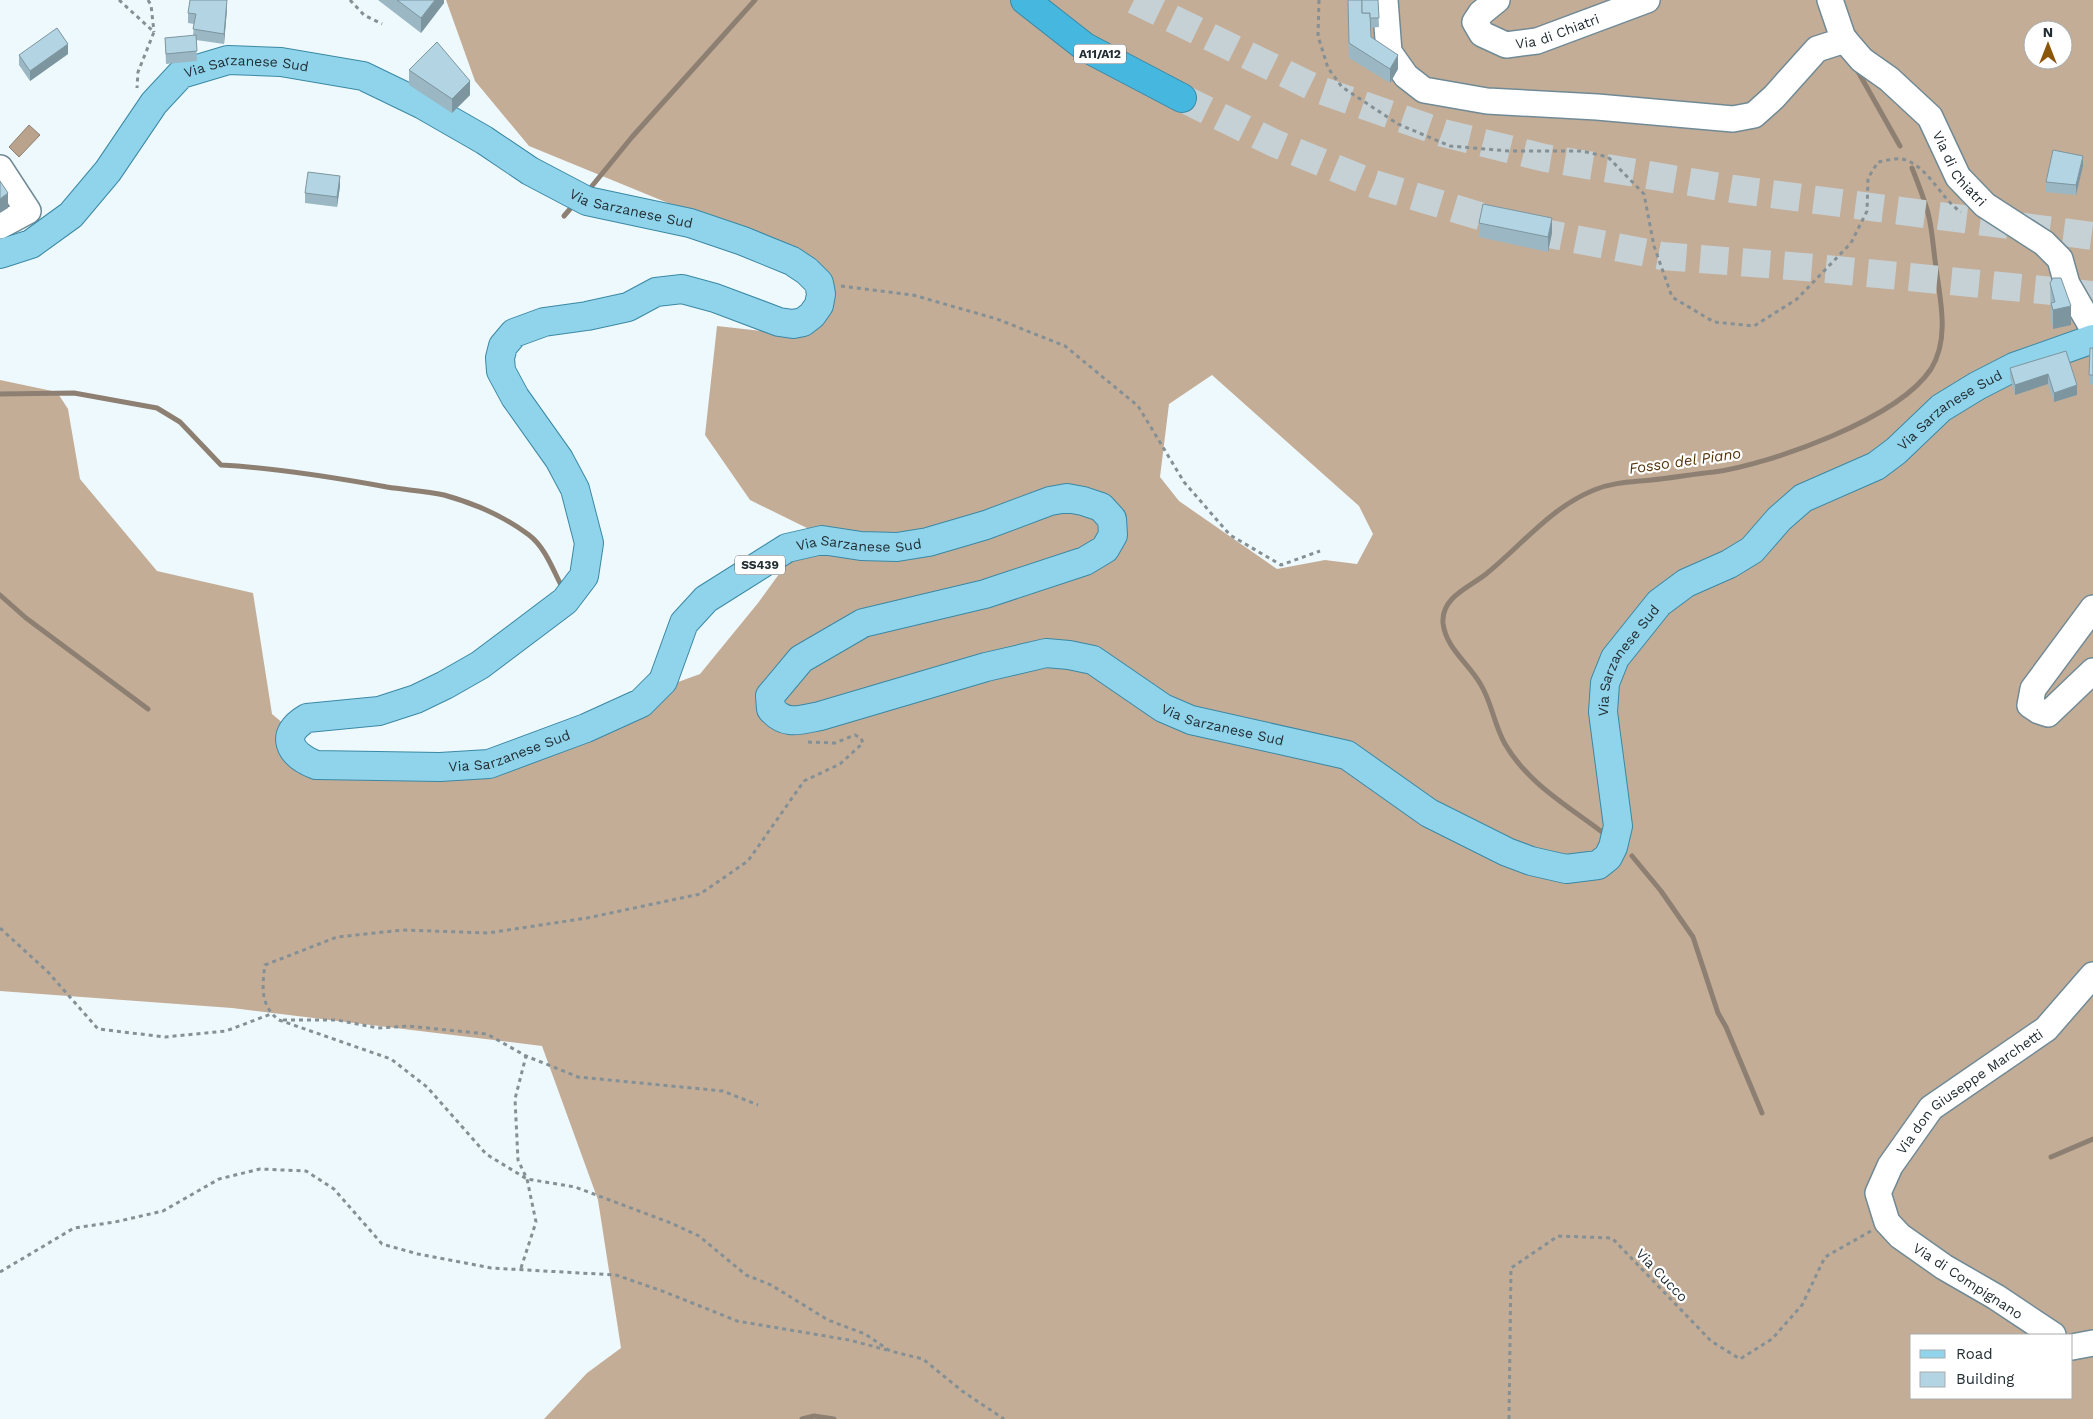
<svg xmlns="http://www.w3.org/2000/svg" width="2093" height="1419" font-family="'Work Sans',sans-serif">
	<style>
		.forest { fill: #c4ad97; fill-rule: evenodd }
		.water { fill: #baa38d; stroke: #8d8072 }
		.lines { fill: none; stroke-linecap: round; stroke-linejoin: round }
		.stream { stroke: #8d8072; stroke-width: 5 }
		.highway-tunnel { stroke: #c6d1d6; stroke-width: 28; stroke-dasharray: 28 14; stroke-linecap: butt }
		.minor-casing { stroke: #708a95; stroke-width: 28 }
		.major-casing { stroke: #3a88a4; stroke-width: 30 }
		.highway-casing { stroke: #3a88a4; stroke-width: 30 }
		.path { stroke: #859095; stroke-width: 3; stroke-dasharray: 4 4; stroke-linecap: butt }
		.minor { stroke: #fff; stroke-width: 25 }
		.major { stroke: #90d4ec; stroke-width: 28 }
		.highway { stroke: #46b8e0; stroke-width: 28 }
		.wall { fill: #9ab7c3 }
		.shaded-wall { fill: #7d959f }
		.building { fill: #b3d5e3; stroke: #7d959f }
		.labels { text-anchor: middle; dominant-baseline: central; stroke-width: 4.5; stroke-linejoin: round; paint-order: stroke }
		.shield { fill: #fff; stroke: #666d71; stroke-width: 1 }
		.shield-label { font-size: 12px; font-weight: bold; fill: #242f34 }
		.street-label { font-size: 14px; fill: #242f34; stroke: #fff }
		.water-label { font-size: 15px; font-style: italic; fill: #56350c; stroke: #fff }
	</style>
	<rect width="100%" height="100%" fill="#eef9fe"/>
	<!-- forest -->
	<path class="forest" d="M446,0H2093V1419H544L587,1373L621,1348L598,1200L542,1046L232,1008L0,991V380L57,392L68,409L80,479L157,571L253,593L272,714L329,762L489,764L659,689L700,674L758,603L811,530L750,500L705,435L717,326L797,335L830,307L817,260L724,226L529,146L475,81ZM2033,30H2063V60H2033ZM1212,375L1359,506L1373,534L1357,564L1325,560L1277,569L1179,501L1160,477L1169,404ZM1912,1335H2072V1398H1912Z"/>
	<!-- water -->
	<path class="water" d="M29,125L40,135L19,157L9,147Z"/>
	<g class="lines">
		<!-- stream -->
		<g class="stream">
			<path d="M1856,68L1900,146"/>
			<path d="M592,186L632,137L755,0"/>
			<path d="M564,216L570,209"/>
			<path d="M0,394L74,393L157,408L180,422L221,465C277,468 332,477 387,487C406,490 425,491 444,495C473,503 505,517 529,535C545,547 553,570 562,587"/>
			<path d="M0,595L26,618L148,709"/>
			<path d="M1606,835C1570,807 1528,784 1505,744C1494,725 1492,703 1481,685C1469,663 1446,649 1443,623C1441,597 1470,587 1486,574C1522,545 1550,508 1594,490C1613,482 1632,482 1651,480C1672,478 1693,474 1714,472C1771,464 1898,419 1931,369C1951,337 1939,295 1935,260C1933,245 1932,228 1928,213C1924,198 1918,183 1912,168"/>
			<path d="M1632,856L1661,891L1693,937L1718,1013L1726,1027L1762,1113"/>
			<path d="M2051,1157L2093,1139"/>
			<path d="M802,1419L814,1416L834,1419"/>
		</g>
		<!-- highway-tunnel -->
		<g class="highway-tunnel">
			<path d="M1134,0L1317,89L1443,133L1545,158L1733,189L2093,236"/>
			<path d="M1182,98L1274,143L1374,184L1519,228L1662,256L1817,268L2093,295"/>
		</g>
		<!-- minor casing -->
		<g class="minor-casing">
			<g id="minor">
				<path d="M1385,0L1389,52L1406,76L1424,90L1487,101L1597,107L1733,119L1754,115L1774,97L1817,49L1845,40"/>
				<path id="s1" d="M1497,0L1481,13L1475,22L1482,34L1506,45L1537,41L1647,0"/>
				<path id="s2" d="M1830,0L1843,38L1862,60L1889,79L1930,117L1958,177L1985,205L2044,243L2060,259L2067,284L2093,329"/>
				<path d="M0,168L28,211L0,226"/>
				<path d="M2093,608L2033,689L2030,705L2039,711L2048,714L2093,671"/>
				<path id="s3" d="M2053,1335L1996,1297L1944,1267L1900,1236L1887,1222L1878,1193L1890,1166L1931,1108L2046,1029L2093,975"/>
				<path d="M2072,1347L2093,1343"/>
			</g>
		</g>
		<!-- major casing -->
		<g class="major-casing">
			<g id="major">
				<path id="s4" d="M0,254L31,244L71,215L108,171L154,103L181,74L228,60L281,62L363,76L423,105L484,140L530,171L587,201L690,223L743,241L792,261L807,271L819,283L821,294L819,305L812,315L803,322L793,324L779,322L715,298L682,289L656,292L628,307L587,316L544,322L514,333L503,346L500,358L501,371L515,397L559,459L575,489L589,543L584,576L565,601L480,665L445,685L416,699L379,711L307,718C278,735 290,755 316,765L440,767L489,764L586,728L641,703L663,681L684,623L706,599L787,548L822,540L861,546L897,547L928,542L986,525L1050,501L1067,498L1083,501L1101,507L1112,519L1113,535L1105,549L1085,561L985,594L863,623L801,659L770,696L771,709C786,726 799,720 820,716L986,667L1046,653L1069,655L1093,660L1163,708L1191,720L1347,755L1429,813L1507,852L1531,861L1566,869L1598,865L1608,857L1613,847L1618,826L1603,712L1605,683L1615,658L1659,603L1686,583L1729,564L1752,550L1779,519L1803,498L1876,466L1896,451L1941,408L1977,386L2014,367L2093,339"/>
			</g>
		</g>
		<!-- highway casing -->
		<g class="highway-casing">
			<path id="highway" d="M1025,0L1085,47L1182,98"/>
		</g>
		<!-- path -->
		<g class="path">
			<path d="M119,0L154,32L138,72L137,88"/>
			<path d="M148,0L151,5L154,32"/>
			<path d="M350,0L364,15L382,24"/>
			<path d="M1319,0L1318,36L1328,68L1342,87L1398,124L1450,146L1509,151H1582L1608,157L1644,194L1654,246L1672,297L1714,322L1754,326L1797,299L1851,243L1867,211L1868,178L1878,162C1884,161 1895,158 1902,159C1928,165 1940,198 1961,212"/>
			<path d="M841,286L913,295L997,319L1065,346L1138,406L1184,482L1230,535L1281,565L1320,551"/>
			<path d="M808,742L835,743L855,735L861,738L863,743L840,764L804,781L748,861L700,894L587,918L488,933L403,930L337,937L265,965C262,986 260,1006 279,1020L391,1059L427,1087L486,1154L527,1179L575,1187L671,1223L699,1236L746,1275L771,1285L828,1320L865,1334L890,1351L923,1359L962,1391L1004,1419"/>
			<path d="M0,928L48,972L98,1029L165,1037L226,1031L271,1014"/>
			<path d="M283,1020H337L378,1028L408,1026L487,1034L526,1056L578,1077L723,1091L758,1105"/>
			<path d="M521,1268L536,1222L527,1179L518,1160L515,1099L526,1056"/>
			<path d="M0,1272L74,1228L115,1222L163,1211L219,1179L260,1169L306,1171L334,1189L382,1244L418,1254L491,1268L616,1275L665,1292L737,1321L849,1340L887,1350"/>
			<path d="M1509,1419L1511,1268L1558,1236L1612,1238L1711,1341L1740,1359L1772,1339L1802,1305L1825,1257L1871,1231"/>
		</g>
		<!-- minor -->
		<use href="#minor" class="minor"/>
		<!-- major -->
		<use href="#major" class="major"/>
		<!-- highway -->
		<use href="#highway" class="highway"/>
	</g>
	<!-- wall -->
	<g class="wall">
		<path d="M378,0H444V3L421,33Z"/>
		<path d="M1347,0H1378L1379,27L1370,28L1371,37L1398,69L1390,83L1349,58Z"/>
		<path d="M227,9L224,44L196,40L197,61L166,64L165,38L193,36L194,24L188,23V13Z"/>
		<path d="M68,54L30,81L19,65V55Z"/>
		<path d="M409,70L470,95L452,113L409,85Z"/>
		<path d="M2083,166L2076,195L2046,192V182Z"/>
		<path d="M340,186L337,207L305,203V193Z"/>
		<path d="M1479,223L1552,233L1548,252L1479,237Z"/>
		<path d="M2050,283L2071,325L2053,329L2051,322Z"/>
		<path d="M2093,348V385L2089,384V375Z"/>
		<path d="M2066,351L2077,395L2054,402L2048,384L2015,395L2010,378V368Z"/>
	</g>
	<!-- shaded-wall -->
	<g class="shaded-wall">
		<path d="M227,0V9L224,44V34Z"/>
		<path d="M435,0H444V3L421,33V18Z"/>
		<path d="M68,44V54L30,81V71Z"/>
		<path d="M1398,55V69L1390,83V69Z"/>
		<path d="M470,81V95L452,113V99Z"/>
		<path d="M2083,156V166L2076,195V185Z"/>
		<path d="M340,176V186L337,207V197Z"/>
		<path d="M8,193V208L0,213V199Z"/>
		<path d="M1552,218V233L1548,252V237Z"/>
		<path d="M2071,306V325L2053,329V310Z"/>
		<path d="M2048,374V384L2015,395V385Z"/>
		<path d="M2077,385V395L2054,402V393Z"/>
	</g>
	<!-- building -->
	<g class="building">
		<path d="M190,0H227L224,34L193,29L196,14L188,13Z"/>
		<path d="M397,0H435L421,18Z"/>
		<path d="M1348,0H1362V13H1370L1371,37L1398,55L1390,69L1349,43Z"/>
		<path d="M1362,0H1378L1379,18H1370V13H1362Z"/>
		<path d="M57,28L68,44L30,71L19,55Z"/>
		<path d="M196,35L197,51L166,54L165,38Z"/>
		<path d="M437,42L470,81L452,99L409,70Z"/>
		<path d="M2053,150L2083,156L2076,185L2046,182Z"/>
		<path d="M308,172L340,176L337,197L305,193Z"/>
		<path d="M0,181L8,193L0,199Z"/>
		<path d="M1483,204L1552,218L1548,237L1479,223Z"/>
		<path d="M2053,278H2061L2071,306L2053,310L2051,303L2055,302L2050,283Z"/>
		<path d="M2090,348H2093V375H2089Z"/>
		<path d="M2066,351L2077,385L2054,393L2048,374L2015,385L2010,368Z"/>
	</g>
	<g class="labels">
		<!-- shield labels -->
		<g class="shield">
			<rect x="1074" y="44.5" width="52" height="19" rx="4"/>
			<rect x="735" y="555.5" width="50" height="19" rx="4"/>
		</g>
		<g class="shield-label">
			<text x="1100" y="54">A11/A12</text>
			<text x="760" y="565">SS439</text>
		</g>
		<!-- street labels -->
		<g class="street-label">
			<text stroke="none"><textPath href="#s1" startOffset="125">Via di Chiatri</textPath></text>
			<text stroke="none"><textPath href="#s4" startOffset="328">Via Sarzanese Sud</textPath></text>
			<text stroke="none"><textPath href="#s2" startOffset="218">Via di Chiatri</textPath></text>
			<text stroke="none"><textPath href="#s4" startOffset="748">Via Sarzanese Sud</textPath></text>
			<text stroke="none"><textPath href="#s4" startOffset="4810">Via Sarzanese Sud</textPath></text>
			<text stroke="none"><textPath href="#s4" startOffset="2591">Via Sarzanese Sud</textPath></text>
			<text stroke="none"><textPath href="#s4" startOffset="4389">Via Sarzanese Sud</textPath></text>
			<text stroke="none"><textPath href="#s4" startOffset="3760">Via Sarzanese Sud</textPath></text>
			<text stroke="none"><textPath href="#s4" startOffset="2156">Via Sarzanese Sud</textPath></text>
			<text stroke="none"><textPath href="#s3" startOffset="372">Via don Giuseppe Marchetti</textPath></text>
			<text transform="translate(1662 1275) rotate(46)">Via Cucco</text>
			<text transform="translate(1968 1281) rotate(33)">Via di Compignano</text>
		</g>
		<!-- water labels -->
		<g class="water-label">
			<text transform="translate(1685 461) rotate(-8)">Fosso del Piano</text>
		</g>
	</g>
	<!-- legend -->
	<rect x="1910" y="1334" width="162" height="65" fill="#ffffff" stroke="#a7acae"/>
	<rect x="1920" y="1350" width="25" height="8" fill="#90d4ec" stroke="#a7acae"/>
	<text x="1956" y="1359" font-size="15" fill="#242f34">Road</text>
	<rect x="1920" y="1372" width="25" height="15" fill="#b3d5e3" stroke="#a7acae"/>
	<text x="1956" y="1384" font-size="15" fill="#242f34">Building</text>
	<!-- north arrow -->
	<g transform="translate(2048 45)"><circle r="24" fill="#ffffff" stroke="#a7acae"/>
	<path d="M0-4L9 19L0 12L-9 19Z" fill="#8c5609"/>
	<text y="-8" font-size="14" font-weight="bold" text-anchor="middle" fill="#242f34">N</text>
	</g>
</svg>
